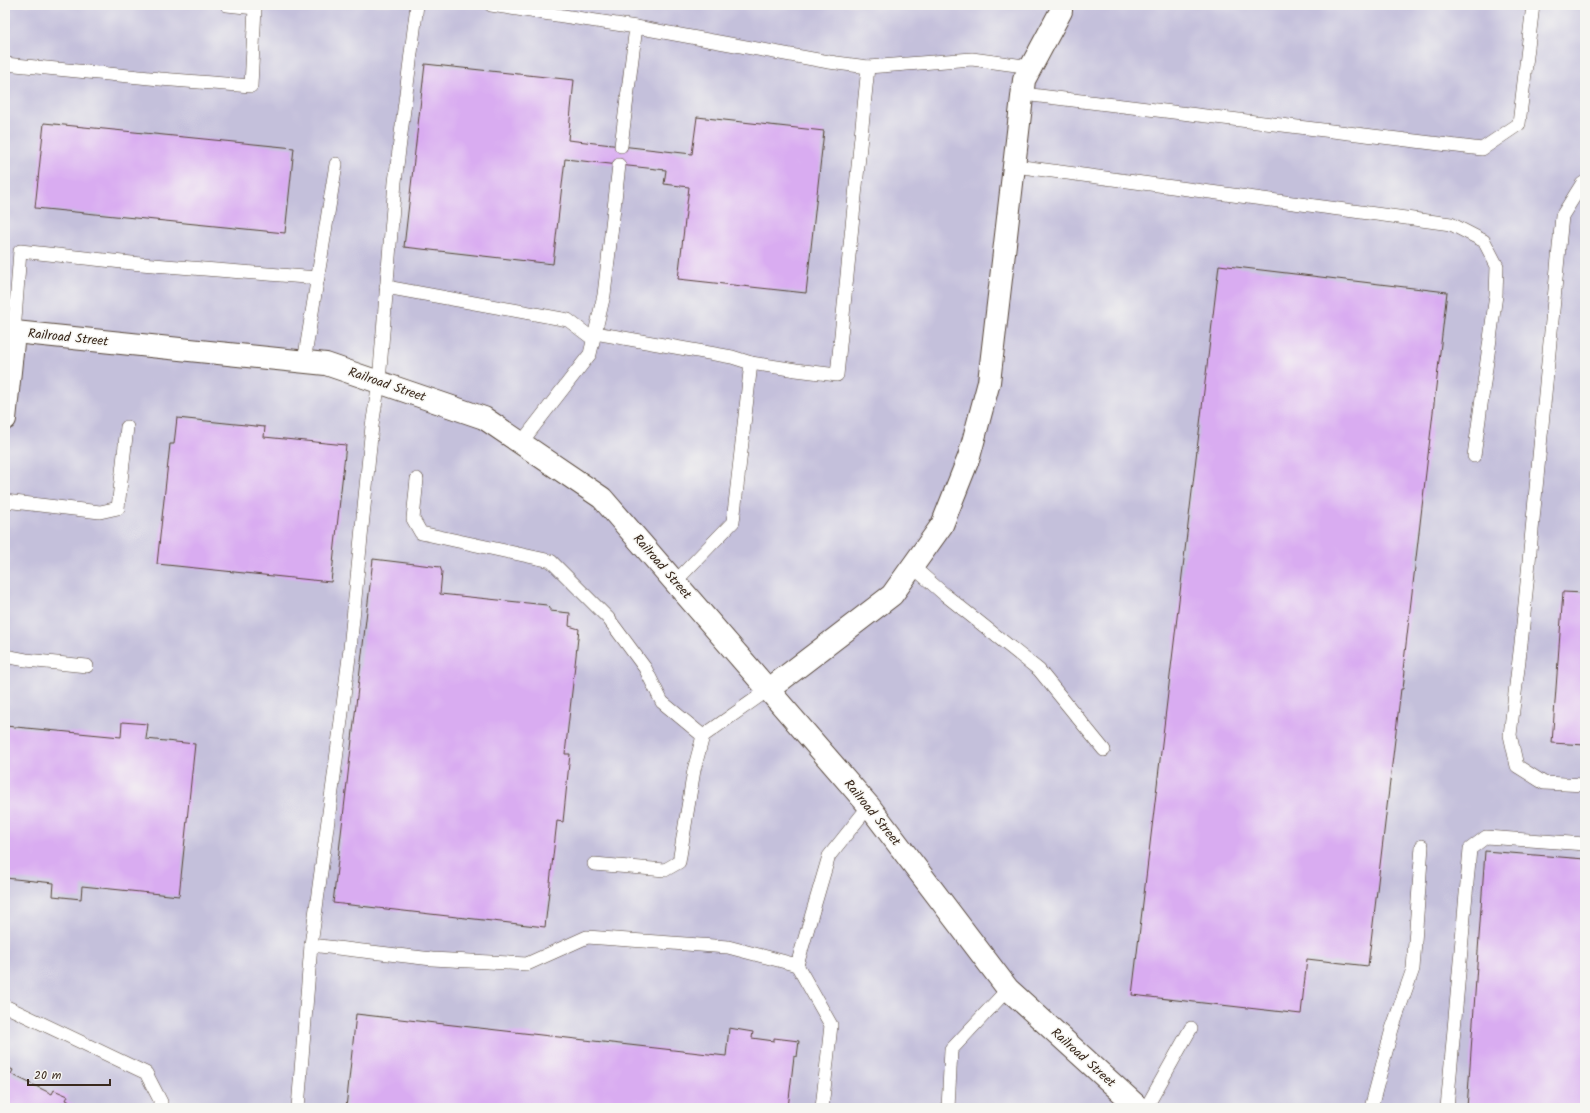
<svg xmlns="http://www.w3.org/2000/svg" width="1590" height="1113" font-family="Kalam,sans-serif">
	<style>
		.industrial { fill: #c4c0db }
		.building { fill: #d9acf1 }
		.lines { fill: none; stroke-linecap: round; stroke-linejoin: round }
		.service-casing { stroke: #564639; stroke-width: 14 }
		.minor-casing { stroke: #564639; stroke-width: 24 }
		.tertiary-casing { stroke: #564639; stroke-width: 24 }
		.service { stroke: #fff; stroke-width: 13 }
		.minor { stroke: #fff; stroke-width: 22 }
		.tertiary { stroke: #fff; stroke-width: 22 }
		.labels { text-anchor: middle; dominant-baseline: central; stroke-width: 3; stroke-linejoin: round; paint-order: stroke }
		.street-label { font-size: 13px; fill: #3b2a1e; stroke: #f6f6f2 }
	</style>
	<rect width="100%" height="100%" fill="#f6f6f2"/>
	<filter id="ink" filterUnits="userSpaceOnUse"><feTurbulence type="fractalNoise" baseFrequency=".025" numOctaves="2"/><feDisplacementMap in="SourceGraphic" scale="8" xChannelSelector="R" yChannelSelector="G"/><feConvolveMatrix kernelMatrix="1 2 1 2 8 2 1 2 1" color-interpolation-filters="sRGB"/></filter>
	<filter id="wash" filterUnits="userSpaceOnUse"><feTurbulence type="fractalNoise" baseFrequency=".012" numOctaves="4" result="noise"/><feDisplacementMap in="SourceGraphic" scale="16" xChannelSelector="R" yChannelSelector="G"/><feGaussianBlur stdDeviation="0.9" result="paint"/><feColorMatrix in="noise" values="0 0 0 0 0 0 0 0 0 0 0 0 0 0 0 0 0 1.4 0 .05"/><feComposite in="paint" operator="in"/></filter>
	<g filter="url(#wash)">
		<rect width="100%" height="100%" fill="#efe8d1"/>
		<!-- industrial -->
		<rect class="industrial" x="5" y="5" width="1580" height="1103"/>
		<g id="blocks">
			<!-- building -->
			<g class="building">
				<path d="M425,64L574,80L568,140L692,154L697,117L824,131L806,293L678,279L689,187L664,184L666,170L619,165L565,159L553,264L404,247Z"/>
				<path d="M44,123L294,148L285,233L35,208Z"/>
				<path d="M1219,265L1447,292L1403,670L1405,671L1403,689H1401L1368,966L1307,959L1301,1014L1132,995Z"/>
				<path d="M177,418L265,427L264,437L346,445L331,582L157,564L170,444H174Z"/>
				<path d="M373,559L440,567L442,572L440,594L547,605L550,608V611L570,613L569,626L579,629L565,754H570L563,822L557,821L545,927L333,903Z"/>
				<path d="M1563,592L1585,593V745L1552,743Z"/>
				<path d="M122,722L148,724L146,739L195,744L179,896L82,886L81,899L53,896L54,883L5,878V726L121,737Z"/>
				<path d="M1485,851L1585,859V1108H1467Z"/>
				<path d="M356,1014L726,1056L729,1028L753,1032L752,1038L774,1041V1038L799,1041L797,1057L794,1056L788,1108H346Z"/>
				<path d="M5,1066L13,1070L11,1074L52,1094L54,1090L68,1096L66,1100L82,1108H5Z"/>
			</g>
		</g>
	</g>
	<g filter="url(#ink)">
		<use href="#blocks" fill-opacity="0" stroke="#564639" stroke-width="1"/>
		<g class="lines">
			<!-- service casing -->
			<g class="service-casing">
				<g id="service">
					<path d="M227,5L255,8L256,5"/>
					<path d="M491,5L636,27L621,146"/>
					<path d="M636,27L829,62L868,67L837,375L796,370L751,363"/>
					<path d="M5,64L160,79L251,86L255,8"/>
					<path d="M868,67L972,59L1031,67"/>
					<path d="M1023,94L1482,149L1519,124L1533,5"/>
					<path d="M1015,166L1451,224L1484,241L1497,266L1496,295L1474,456"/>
					<path d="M1585,182L1582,184L1562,216L1522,635L1510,735L1517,766L1544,783L1585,785"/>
					<path d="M386,287L568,320L593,339"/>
					<path d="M14,333L20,251L141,264L318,278"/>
					<path d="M595,333L732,357L751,363L733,522L675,582"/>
					<path d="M304,362L336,164"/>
					<path d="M521,443L590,354L604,295L619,165"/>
					<path d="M417,479L413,519L421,533L551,561L608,618L645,668L662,702L703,736"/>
					<path d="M5,501L100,512L118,508L127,427"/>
					<path d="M912,566L944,594L1039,670L1104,750"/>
					<path d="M5,656L26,660L87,666"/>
					<path d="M594,864L665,870L679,862L694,770L703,736L768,690"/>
					<path d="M311,945L334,776L350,649L372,426L379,382L395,182L417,5"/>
					<path d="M797,965L831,1025L822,1108"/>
					<path d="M5,1006L146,1073L161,1102L158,1108"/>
					<path d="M298,1108L311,945L432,959L527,964L587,937L728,947L797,965L829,856L869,806"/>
					<path d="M948,1108L951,1050L1008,989"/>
					<path d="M1146,1108L1191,1028"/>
					<path d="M1371,1108L1392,1029L1413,969L1422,846"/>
					<path d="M1447,1108L1470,849L1486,837L1585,844"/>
				</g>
			</g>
			<!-- minor casing -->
			<g class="minor-casing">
				<g id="minor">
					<path d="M5,419L14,333"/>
					<path d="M768,690L892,595L942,525L969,457L989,382L1024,80L1061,11"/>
				</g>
			</g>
			<!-- tertiary casing -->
			<g class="tertiary-casing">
				<path id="tertiary" d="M5,331L326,364L484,418L602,498L869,806L1008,989L1139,1108"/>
			</g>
			<!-- service -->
			<use href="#service" class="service"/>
			<!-- minor -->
			<use href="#minor" class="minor"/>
			<!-- tertiary -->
			<use href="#tertiary" class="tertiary"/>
		</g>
	</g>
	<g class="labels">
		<!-- street labels -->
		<g class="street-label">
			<text transform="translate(68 338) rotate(6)">Railroad Street</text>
			<text transform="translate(387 385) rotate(19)">Railroad Street</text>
			<text transform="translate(662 567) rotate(49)">Railroad Street</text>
			<text transform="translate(872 813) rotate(51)">Railroad Street</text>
			<text transform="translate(1083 1058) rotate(42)">Railroad Street</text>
		</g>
	</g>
	<!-- margin -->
	<rect width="1590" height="1113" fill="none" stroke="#f6f6f2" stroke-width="20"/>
	<!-- scale -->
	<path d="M28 1079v6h82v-6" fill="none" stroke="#3b2a1e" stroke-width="2"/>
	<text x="34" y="1079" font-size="12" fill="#3b2a1e" stroke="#f6f6f2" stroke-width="3" paint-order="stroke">20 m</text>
</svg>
